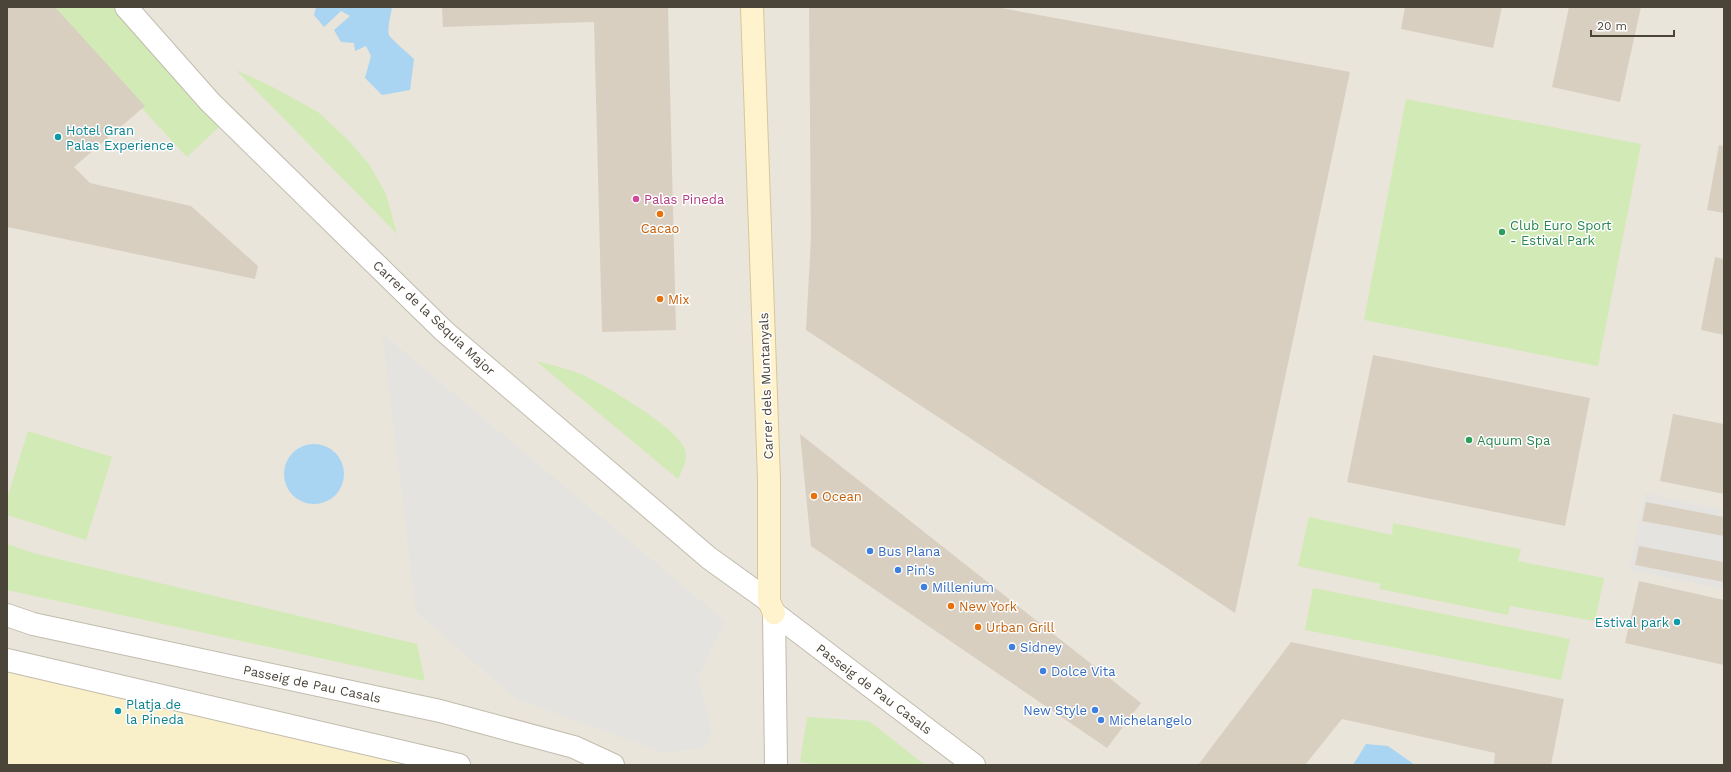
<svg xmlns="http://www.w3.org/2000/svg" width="1731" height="772" font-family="'Work Sans',sans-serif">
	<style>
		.residential { fill: #eae5da }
		.green { fill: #d2eab5 }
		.sand { fill: #f9efc9 }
		.parking { fill: #e5e3e0 }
		.water { fill: #a9d4f2 }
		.building { fill: #d8cfc1 }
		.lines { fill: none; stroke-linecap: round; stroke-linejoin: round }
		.street-casing { stroke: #c2bbae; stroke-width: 24 }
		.secondary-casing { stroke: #d6c79b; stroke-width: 24 }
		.street { stroke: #fff; stroke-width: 22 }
		.secondary { stroke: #fff3cd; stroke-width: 22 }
		.culture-dot { fill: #0f9aa8; stroke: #fff; stroke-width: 1.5 }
		.hotel-dot { fill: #d1479c; stroke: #fff; stroke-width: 1.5 }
		.food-dot { fill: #e8710a; stroke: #fff; stroke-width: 1.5 }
		.leisure-dot { fill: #2e9e5b; stroke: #fff; stroke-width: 1.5 }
		.shop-dot { fill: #3f7fe0; stroke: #fff; stroke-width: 1.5 }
		.labels { text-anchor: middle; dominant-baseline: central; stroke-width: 3; stroke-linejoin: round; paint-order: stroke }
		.culture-label { font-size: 13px; fill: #0d838f; stroke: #fff; text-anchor: start }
		.hotel-label { font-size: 13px; fill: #b23c85; stroke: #fff; text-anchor: start }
		.leisure-label { font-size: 13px; fill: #27864d; stroke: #fff; text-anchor: start }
		.food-label { font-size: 13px; fill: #c56008; stroke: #fff; text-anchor: start }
		.street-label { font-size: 13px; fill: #4b4439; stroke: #fff }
		.shop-label { font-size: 13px; fill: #366cbe; stroke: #fff; text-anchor: start }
	</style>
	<rect width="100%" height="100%" fill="#f6f3ec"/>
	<!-- residential -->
	<path class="residential" d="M7,7H1724V765H459L7,660Z"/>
	<!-- green -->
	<g class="green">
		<path d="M48,7H113L219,127L187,157Z"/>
		<path d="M236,70L271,86L318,112L348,140L369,164L386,194L397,234Z"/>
		<path d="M1406,99L1641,144L1598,366L1364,320Z"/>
		<path d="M536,361C552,365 569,369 583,375C606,386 674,426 684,447C689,459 683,468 678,479Z"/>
		<path d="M28,431L112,457L86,540L7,515V499Z"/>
		<path d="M1309,517L1392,535L1393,523L1521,549L1518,561L1604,578L1595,621L1510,606L1508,615L1379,589L1381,584L1298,566Z"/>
		<path d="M7,544L33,553L417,644L425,681L7,590Z"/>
		<path d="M1313,588L1570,639L1561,680L1305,630Z"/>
		<path d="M807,717L869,721L925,765H820L800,762Z"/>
	</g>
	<!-- sand -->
	<path class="sand" d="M7,660L459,765H7Z"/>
	<!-- parking -->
	<g class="parking">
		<path d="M382,333L725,621L698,678L712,729L705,748L664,753L516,699L416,612Z"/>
		<path d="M1645,493L1724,510V589L1629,570Z"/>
	</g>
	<!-- water -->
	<g class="water">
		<path d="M316,7H392C391,15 387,28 389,35C390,38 410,55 414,59L410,90L382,95L365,78L371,56L366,46L355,51L354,43L341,42L334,30L350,16L341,11L324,27L314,15Z"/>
		<circle cx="314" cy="474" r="30"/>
		<path d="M1366,744L1388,746L1415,765H1353Z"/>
	</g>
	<!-- building -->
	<g class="building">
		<path d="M7,7H55L145,106L74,167L90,183L191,206L258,266L255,279L7,227Z"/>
		<path d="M442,7H668L676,330L602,332L594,22L443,27Z"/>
		<path d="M809,7H996L1350,72L1235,613L806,330L811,238Z"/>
		<path d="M1405,7H1502L1493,48L1401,29Z"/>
		<path d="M1569,7H1641L1620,102L1552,87Z"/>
		<path d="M1719,145L1724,146V213L1707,210Z"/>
		<path d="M1715,257L1724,259V335L1701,330Z"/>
		<path d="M1373,355L1590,398L1565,526L1347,482Z"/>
		<path d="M1673,414L1724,424V494L1660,481Z"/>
		<path d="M800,434L1141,703L1107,748L811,546Z"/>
		<path d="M1646,502L1724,517V536L1642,521Z"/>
		<path d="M1639,546L1724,562V582L1635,565Z"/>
		<path d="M1639,581L1724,600V665L1625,643Z"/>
		<path d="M1291,642L1564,699L1551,765H1494L1495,753L1342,719L1305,765H1198Z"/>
	</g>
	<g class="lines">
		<!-- street casing -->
		<g class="street-casing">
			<g id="street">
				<path d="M126,7L210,102L444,331L709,558L769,601"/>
				<path d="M774,613L974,765"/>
				<path d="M774,613L776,765"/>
				<path d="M7,615L33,624L440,711L574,747L613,765"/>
				<path d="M7,660L459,765"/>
			</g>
		</g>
		<!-- secondary casing -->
		<g class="secondary-casing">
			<path id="secondary" d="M752,7L769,479V601L774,613"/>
		</g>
		<!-- street -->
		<use href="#street" class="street"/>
		<!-- secondary -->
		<use href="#secondary" class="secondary"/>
	</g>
	<!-- markers -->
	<g class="culture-dot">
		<circle cx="58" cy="137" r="4"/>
		<circle cx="1677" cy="622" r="4"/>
		<circle cx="118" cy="711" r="4"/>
	</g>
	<circle class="hotel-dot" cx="636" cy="199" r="4"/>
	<g class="food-dot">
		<circle cx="660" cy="214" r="4"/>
		<circle cx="660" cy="299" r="4"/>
		<circle cx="814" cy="496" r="4"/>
		<circle cx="951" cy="606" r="4"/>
		<circle cx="978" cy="627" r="4"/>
	</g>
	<g class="leisure-dot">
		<circle cx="1502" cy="232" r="4"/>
		<circle cx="1469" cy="440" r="4"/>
	</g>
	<g class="shop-dot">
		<circle cx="870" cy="551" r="4"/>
		<circle cx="898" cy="570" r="4"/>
		<circle cx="924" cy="587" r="4"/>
		<circle cx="1012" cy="647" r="4"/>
		<circle cx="1043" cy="671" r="4"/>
		<circle cx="1095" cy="710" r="4"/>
		<circle cx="1101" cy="720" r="4"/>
	</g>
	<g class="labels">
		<!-- culture labels -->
		<g class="culture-label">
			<text x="66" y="130">Hotel Gran<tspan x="66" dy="15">Palas Experience</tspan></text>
			<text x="1669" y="622" text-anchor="end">Estival park</text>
			<text x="126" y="704">Platja de<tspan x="126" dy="15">la Pineda</tspan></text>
		</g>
		<!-- hotel labels -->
		<g class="hotel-label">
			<text x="644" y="199">Palas Pineda</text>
		</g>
		<!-- leisure labels -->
		<g class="leisure-label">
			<text x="1510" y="225">Club Euro Sport<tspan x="1510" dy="15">- Estival Park</tspan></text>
			<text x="1477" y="440">Aquum Spa</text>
		</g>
		<!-- food labels -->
		<g class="food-label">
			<text x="660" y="228" text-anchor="middle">Cacao</text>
			<text x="668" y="299">Mix</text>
			<text x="822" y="496">Ocean</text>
			<text x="959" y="606">New York</text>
			<text x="986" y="627">Urban Grill</text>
		</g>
		<!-- street labels -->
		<g class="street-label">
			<text transform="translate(434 318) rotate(43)">Carrer de la Sèquia Major</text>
			<text transform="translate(766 386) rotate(-92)">Carrer dels Muntanyals</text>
			<text transform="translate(312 684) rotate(12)">Passeig de Pau Casals</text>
			<text transform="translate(874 689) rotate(37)">Passeig de Pau Casals</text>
		</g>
		<!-- shop labels -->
		<g class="shop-label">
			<text x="878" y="551">Bus Plana</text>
			<text x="906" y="570">Pin's</text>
			<text x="932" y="587">Millenium</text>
			<text x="1020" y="647">Sidney</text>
			<text x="1051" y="671">Dolce Vita</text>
			<text x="1087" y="710" text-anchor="end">New Style</text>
			<text x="1109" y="720">Michelangelo</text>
		</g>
	</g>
	<!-- border -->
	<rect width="1731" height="772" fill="none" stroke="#4b4439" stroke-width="16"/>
	<!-- scale -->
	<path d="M1591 30v6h83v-6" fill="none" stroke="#4b4439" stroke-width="2"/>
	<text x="1597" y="30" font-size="12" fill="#4b4439" stroke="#ffffff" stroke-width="3" paint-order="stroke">20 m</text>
</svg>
